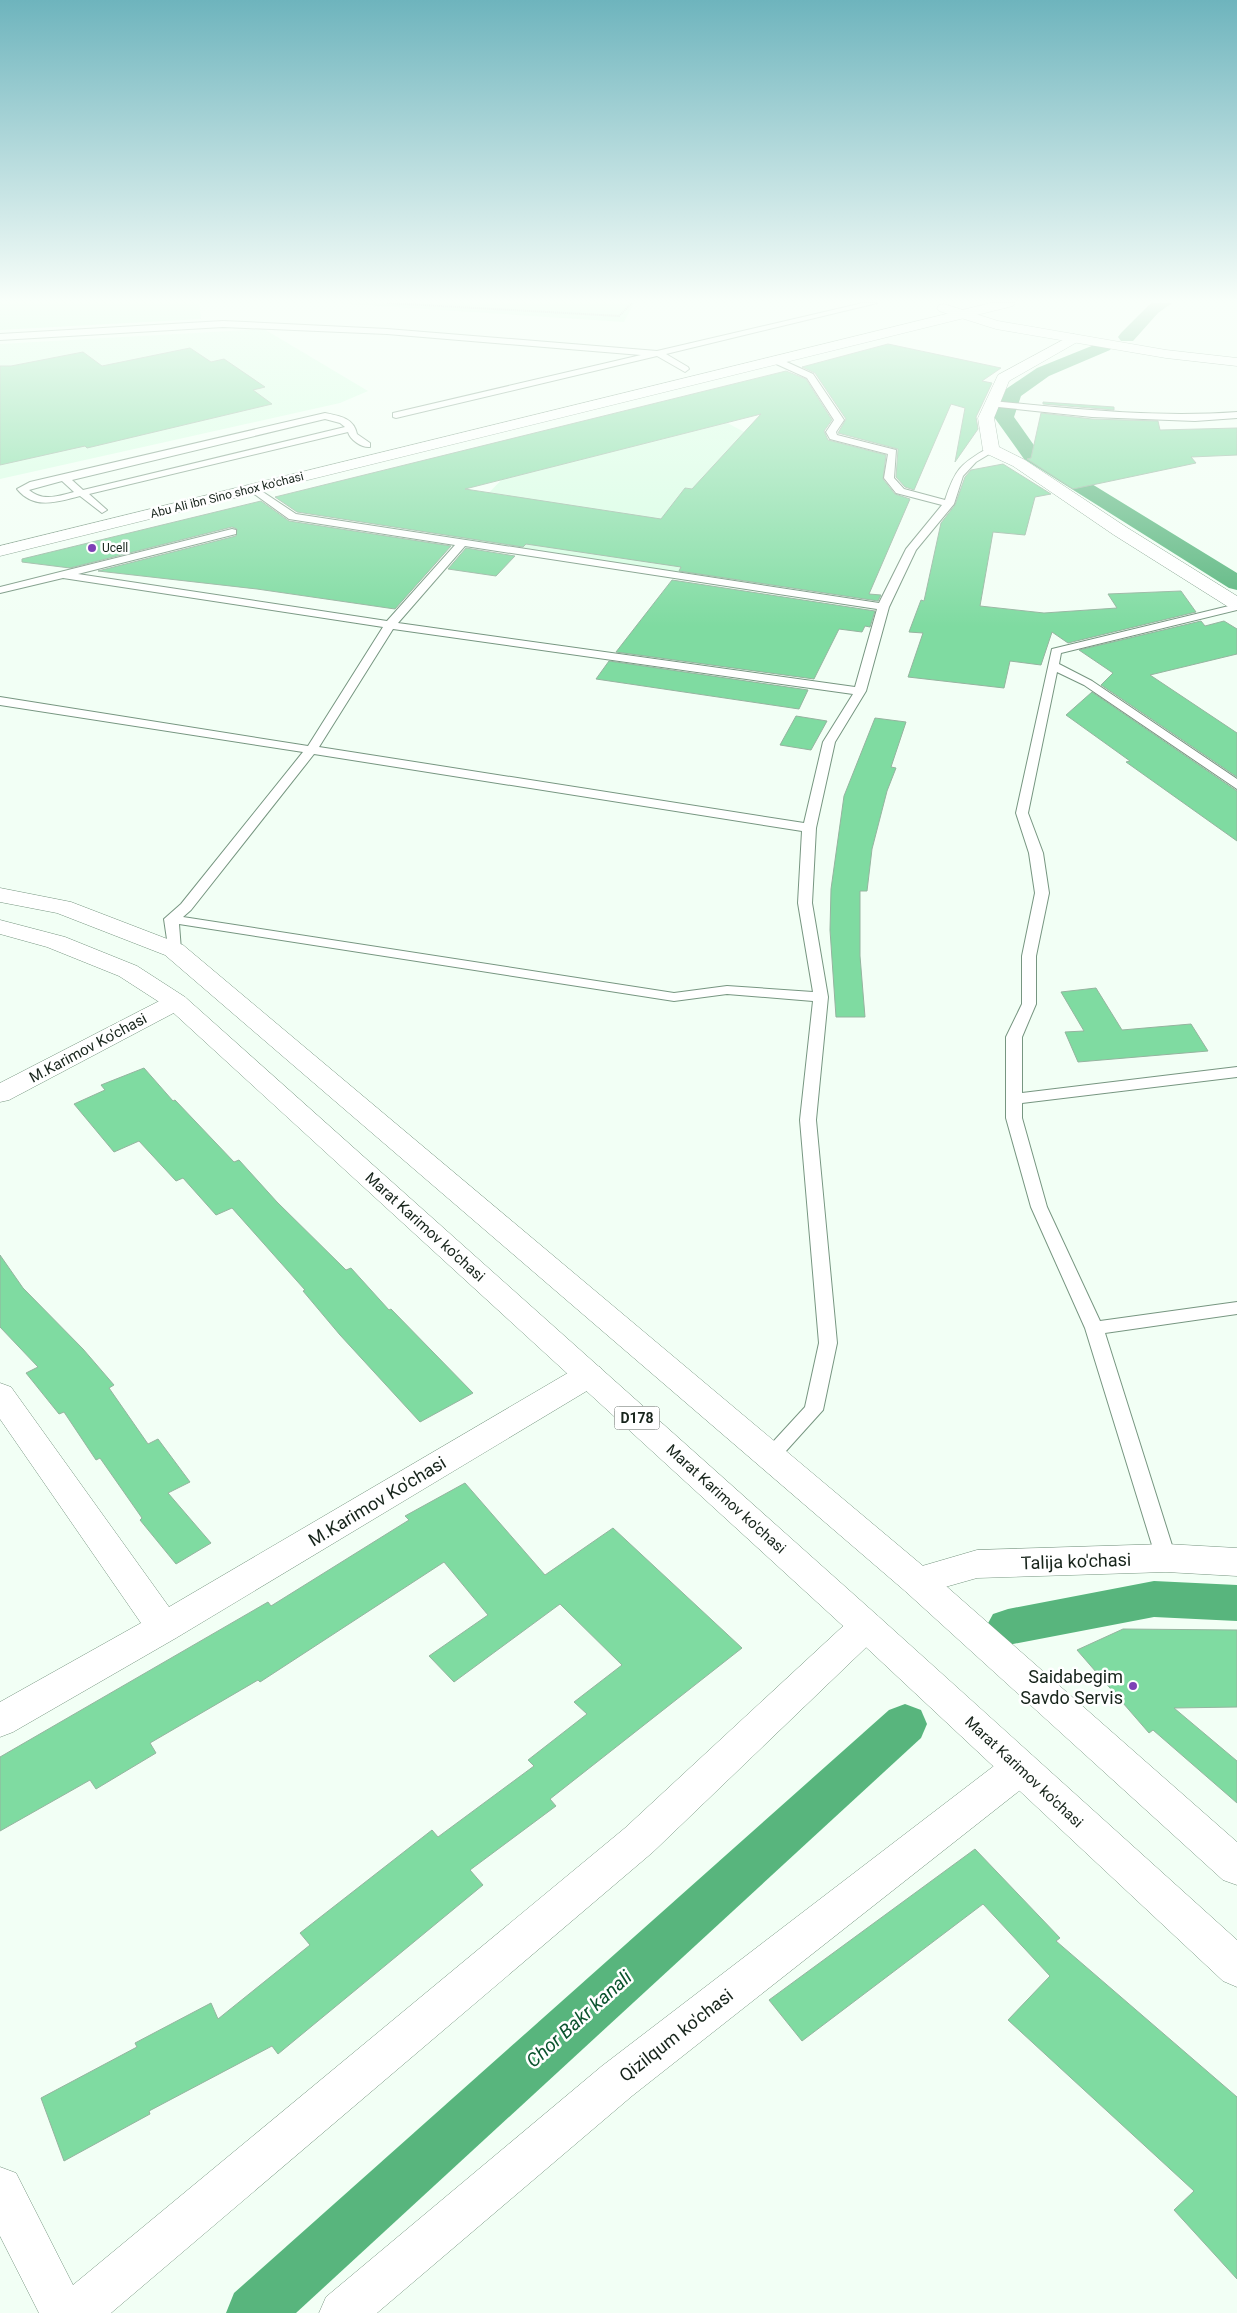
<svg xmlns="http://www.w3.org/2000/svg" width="1237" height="2313" font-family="Roboto,sans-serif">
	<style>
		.built { fill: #d5fee2 }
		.green { fill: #c2fed5 }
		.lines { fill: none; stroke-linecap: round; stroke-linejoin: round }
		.canal { fill: #58b57d; fill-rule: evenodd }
		.building { fill: #7fdba1; stroke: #95b49f; fill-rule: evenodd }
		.lane-casing { stroke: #779681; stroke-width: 2 }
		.street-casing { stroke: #779681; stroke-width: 1 }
		.secondary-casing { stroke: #779681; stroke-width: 1 }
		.primary-casing { stroke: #779681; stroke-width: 1 }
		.path { stroke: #87948a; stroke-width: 2; stroke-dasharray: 1 1; stroke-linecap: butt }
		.lane { fill: #fff; fill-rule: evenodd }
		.street { fill: #fff; fill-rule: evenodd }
		.secondary { fill: #fff; fill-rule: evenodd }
		.primary { fill: #fff; fill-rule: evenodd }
		.poi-dot { fill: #7e40b6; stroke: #fff; stroke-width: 2 }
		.labels { text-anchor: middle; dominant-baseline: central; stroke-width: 5; stroke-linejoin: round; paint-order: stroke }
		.far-street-label { font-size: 12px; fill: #17241b; stroke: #fff }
		.far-poi-label { font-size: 12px; fill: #17241b; stroke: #fff; text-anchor: start }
		.shield { fill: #fff; stroke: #5d665f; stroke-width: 1 }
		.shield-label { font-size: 14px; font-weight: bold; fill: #17241b }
		.street-label { font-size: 15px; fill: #17241b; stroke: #fff }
		.near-street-label { font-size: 18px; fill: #17241b; stroke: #fff }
		.near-poi-label { font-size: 18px; fill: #17241b; stroke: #fff; text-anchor: end }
		.near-water-label { font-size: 19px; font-style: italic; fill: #0b532e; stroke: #fff }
	</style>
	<rect width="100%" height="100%" fill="#f2fff5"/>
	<!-- built -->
	<g class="built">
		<path d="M264,329L368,391L340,403L0,479V344Z"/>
		<path d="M703,410L763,442L867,457L778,591L447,537L525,455Z"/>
	</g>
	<!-- green -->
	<g class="green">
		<path d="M0,303H199L201,319L0,330Z"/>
		<path d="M334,303H634L624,322Z"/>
	</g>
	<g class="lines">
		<!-- canal -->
		<g class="canal">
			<path d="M1151,303H1172L1158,313L1133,341H1121L1118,337L1121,333Z"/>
			<path d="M1104,341L1110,342L1113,346L1110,350L1049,376L1021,396L1014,417L1038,451L1237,573V590L1229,588L1024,459L994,417L1006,389L1037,368Z"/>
			<path d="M1154,1581L1237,1585V1621L1154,1617L1008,1645L993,1640L986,1627L993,1614L1008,1609Z"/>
			<path d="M905,1704L921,1710L927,1724L921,1738L296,2313H226L234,2293L889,1710Z"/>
		</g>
	</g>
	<!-- building -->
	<g class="building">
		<path d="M888,344L1001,368L982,381L992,383L976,417L978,429L955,462L965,408L951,404L914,490L905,487L896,477L898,449L838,433L846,419L815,373L802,367Z"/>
		<path d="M190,348L211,362L224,359L265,387L253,390L272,404L87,448L85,446L0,465V366H11L83,352L102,366Z"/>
		<path d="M786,371L806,379L832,420L824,431L828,440L886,455L883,479L895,494L910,499L869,594L881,595L878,601L679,571L681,567L526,544L523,547L297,512L275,497ZM761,414L692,489L685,488L661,519L465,489Z"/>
		<path d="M1043,402L1114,407V410L1043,404Z"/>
		<path d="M1041,413L1092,419L1158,421L1160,430L1237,428V455L1191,457L1196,463L1073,489L1027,459L1031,458Z"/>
		<path d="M1003,464L1051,494L1035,497L1025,535L993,532L980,606L1044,613L1117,608L1108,594L1181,591L1196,612L1068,643L1052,632L1041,665L1010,661L1004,688L908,677L923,633L909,632L921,600L924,601L941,523L955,505L965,477L971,470Z"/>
		<path d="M261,501L289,521L451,546L395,609L257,589L98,571L236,536L237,529L232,527L70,568L22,562V559Z"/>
		<path d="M466,548L515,556L496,576L448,569Z"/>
		<path d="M672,580L875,611L870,627L865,626L862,632L839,629L814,679L616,652Z"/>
		<path d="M1201,621L1205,626L1224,621L1237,629V654L1150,675L1237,733V777L1101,685L1113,673L1079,650Z"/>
		<path d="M609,661L808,690L799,709L596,679Z"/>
		<path d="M1092,692L1237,791V841L1126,762L1130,761L1066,715Z"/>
		<path d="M796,716L827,721L811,750L780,745Z"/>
		<path d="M875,718L906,722L891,767L896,768L887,791L872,849L867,891H860V956L865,1017H836L830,930L831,889L844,796Z"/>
		<path d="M1096,988L1122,1030L1191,1024L1208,1051L1078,1062L1065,1032L1084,1031L1061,992Z"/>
		<path d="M144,1068L173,1101L175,1100L234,1162L239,1160L277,1202L346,1270L351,1268L389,1310L391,1309L473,1393L420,1422L340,1335L303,1291L305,1290L232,1208L216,1215L183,1178L176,1181L139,1141L114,1152L74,1104L105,1090L101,1085Z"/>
		<path d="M0,1255L23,1288L83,1349L114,1385L109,1388L148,1444L158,1439L190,1482L168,1493L211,1543L176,1564L140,1520L142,1518L100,1458L96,1460L64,1412L59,1414L26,1373L38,1367L0,1327Z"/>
		<path d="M465,1483L545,1575L613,1528L742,1648L550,1799L556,1806L470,1870L483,1885L278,2054L272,2046L149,2111L150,2114L64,2161L41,2098L137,2047L135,2043L211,2003L218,2019L310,1945L300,1933L432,1830L438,1837L534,1766L528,1760L587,1714L574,1702L622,1665L560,1604L454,1682L429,1656L488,1615L444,1562L260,1682L258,1680L150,1743L156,1753L96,1789L90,1780L0,1831V1757L268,1602L271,1606L409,1520L405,1516Z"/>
		<path d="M1123,1629L1237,1630V1707L1174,1708L1237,1761V1803L1153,1730L1149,1733L1077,1650Z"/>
		<path d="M975,1849L1060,1938L1056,1941L1237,2097V2279L1174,2210L1194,2191L1008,2020L1050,1976L983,1904L802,2041L769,2000Z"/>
	</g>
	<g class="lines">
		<!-- lane casing -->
		<g class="lane-casing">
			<g id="lane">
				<path d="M863,303H877L666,354L688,367L689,369L685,372L657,356L396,418L393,417V413L641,355L387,334L223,327L0,340V334L223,321L387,329L657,351Z"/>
				<path d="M774,359H780L813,374L844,420L836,432L837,435L896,450L894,478L904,489L945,500C955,470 960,464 988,448L996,450L976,462L963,476L954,504L916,550L889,607L866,691L835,742L816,828L812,903L828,997L816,1120L837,1343L823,1410L777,1461L770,1463L763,1461L760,1456L805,1407L819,1343L800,1120L813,1001L727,994L674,1001L179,924L181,950L174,954L169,953L164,919L181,904L303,752L0,705V697L308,746L383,627L63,578L0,593V587L232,529L236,530V534L78,574L387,621L455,545L289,519L250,491V487L254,486L296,514L879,603L906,549L942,505L896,493L884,478L888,454L830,439L826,432L834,420L807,378L774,363ZM465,546L877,609L855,687L398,623ZM393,629L853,694L823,742L804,823L319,747ZM314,754L802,831L798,903L813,992L727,986L674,993L183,917L191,910Z"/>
				<path d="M992,401C1074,409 1155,418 1237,412V418L1195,421L1092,417L989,406L987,404Z"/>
				<path d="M325,413C340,416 354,418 357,434L370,443V447C362,448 350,440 348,432L89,494L107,510L102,513L80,496C57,502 34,510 17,489L30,482ZM325,419L340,423L345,427L83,490L72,480ZM62,481L74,492C58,496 43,502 29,490Z"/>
				<path d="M1237,604V610L1061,653L1059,664L1092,681L1237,779V789L1084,685L1057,672L1028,813L1043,853L1049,893L1036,956V1004L1022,1037V1093L1237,1067V1077L1022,1103V1118L1047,1207L1100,1321L1237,1302V1314L1105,1333L1176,1558L1173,1564L1166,1566L1159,1564L1156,1558L1085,1328L1031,1207L1006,1118V1037L1022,1004V956L1035,893L1029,853L1016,813L1052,649Z"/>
			</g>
		</g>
		<!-- street casing -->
		<g class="street-casing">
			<g id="street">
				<path d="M1074,334L1081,338L1079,341L1009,381L994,418L999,447L1025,460L1126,527L1237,596V610L1230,608L1114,535L1013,466L985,453L983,450L978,418L998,375Z"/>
				<path d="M176,994L185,997L189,1002L185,1007L9,1100L0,1102V1083L167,997Z"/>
				<path d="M589,1364L600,1367L605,1375L600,1383L176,1638L13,1732L0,1737V1702L141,1623L0,1419V1383L11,1387L169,1607L578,1367Z"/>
				<path d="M1166,1544L1237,1548V1576L1166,1572L977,1578L917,1595L905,1591L900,1581L905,1571L977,1550Z"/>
				<path d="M866,1611L878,1616L884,1626L878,1636L653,1852L111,2313H39L0,2236V2167L16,2173L73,2285L625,1828L854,1616Z"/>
				<path d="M1020,1751L1033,1756L1039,1768L1033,1780L632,2096L377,2313H319L326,2297L602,2066L1007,1756Z"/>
			</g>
		</g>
		<!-- secondary casing -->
		<g class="secondary-casing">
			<path id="secondary" d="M944,304L998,321L1166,350L1237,358V366L1166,358L996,329L939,311L937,308L939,305Z"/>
		</g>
		<!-- primary casing -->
		<g class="primary-casing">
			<g id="primary">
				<path d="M991,303H1015L1013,306L0,556V546Z"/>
				<path d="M0,888L71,902L183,945L929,1571L1237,1842V1885L1223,1880L905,1591L165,955L57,913L0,902Z"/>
				<path d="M0,920L65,937L137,966L185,997L878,1616L1237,1940V1987L1223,1981L854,1636L167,1007L119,976L47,947L0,934Z"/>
			</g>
		</g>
		<!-- path -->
		<path class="path" d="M387,303L619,316L632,303"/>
		<!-- lane -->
		<use href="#lane" class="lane"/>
		<!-- street -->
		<use href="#street" class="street"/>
		<!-- secondary -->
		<use href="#secondary" class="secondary"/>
		<!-- primary -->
		<use href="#primary" class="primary"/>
	</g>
	<!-- sky -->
	<linearGradient id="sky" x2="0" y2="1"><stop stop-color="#6eb4bd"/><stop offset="0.48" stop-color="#f9fffa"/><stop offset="1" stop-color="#f9fffa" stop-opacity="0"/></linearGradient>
	<rect width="1237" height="627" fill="url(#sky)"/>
	<!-- markers -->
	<g class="poi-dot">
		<circle cx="92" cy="548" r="5"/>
		<circle cx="1133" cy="1686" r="5"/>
	</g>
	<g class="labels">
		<!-- far-street labels -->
		<g class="far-street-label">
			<text transform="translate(227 495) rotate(-14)">Abu Ali ibn Sino shox ko'chasi</text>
		</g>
		<!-- far-poi labels -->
		<g class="far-poi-label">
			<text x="102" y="548">Ucell</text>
		</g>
		<!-- shield labels -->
		<rect class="shield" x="614.5" y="1406.5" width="45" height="23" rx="4"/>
		<g class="shield-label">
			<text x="637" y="1418">D178</text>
		</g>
		<!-- street labels -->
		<g class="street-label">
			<text transform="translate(88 1048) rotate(-28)">M.Karimov Ko'chasi</text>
			<text transform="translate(425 1227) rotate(42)">Marat Karimov ko'chasi</text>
			<text transform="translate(726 1499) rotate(42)">Marat Karimov ko'chasi</text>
			<text transform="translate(1024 1772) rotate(43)">Marat Karimov ko'chasi</text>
		</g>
		<!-- near-street labels -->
		<g class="near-street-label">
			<text transform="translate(377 1501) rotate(-31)">M.Karimov Ko'chasi</text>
			<text transform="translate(1076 1561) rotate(-2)">Talija ko'chasi</text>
			<text transform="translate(676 2035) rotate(-38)">Qizilqum ko'chasi</text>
		</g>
		<!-- near-poi labels -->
		<g class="near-poi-label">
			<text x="1123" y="1676">Saidabegim<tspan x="1123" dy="21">Savdo Servis</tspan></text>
		</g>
		<!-- near-water labels -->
		<g class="near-water-label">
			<text transform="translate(579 2019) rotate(-42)">Chor Bakr kanali</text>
		</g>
	</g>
</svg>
